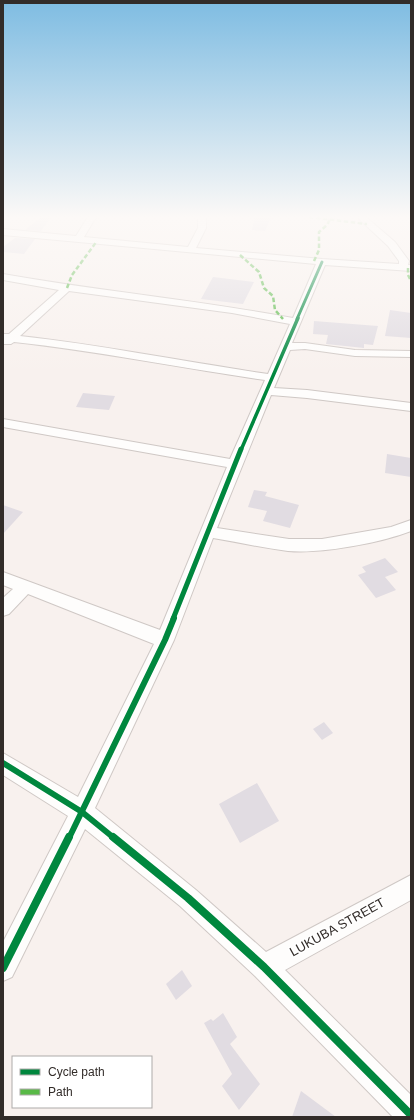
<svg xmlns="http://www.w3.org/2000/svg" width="414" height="1120" font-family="Helvetica,sans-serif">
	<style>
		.building { fill: #e1dce2 }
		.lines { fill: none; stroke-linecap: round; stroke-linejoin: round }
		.minor-casing { stroke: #cfc8c5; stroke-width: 2 }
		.minor { fill: #fefdfc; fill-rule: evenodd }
		.quiet { stroke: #58b947; stroke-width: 2.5; stroke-dasharray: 4.5 2.5; stroke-linecap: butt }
		.cycleway-far4-casing { stroke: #fff; stroke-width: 4.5 }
		.cycleway-far3-casing { stroke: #fff; stroke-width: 5.5 }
		.cycleway-far2-casing { stroke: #fff; stroke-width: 8 }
		.cycleway-far1-casing { stroke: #fff; stroke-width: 8 }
		.cycleway-casing { stroke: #fff; stroke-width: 10 }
		.cycleway-far4 { stroke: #00873e; stroke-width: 3 }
		.cycleway-far3 { stroke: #00873e; stroke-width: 3.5 }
		.cycleway-far2 { stroke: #00873e; stroke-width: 5 }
		.cycleway-far1 { stroke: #00873e; stroke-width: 6 }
		.cycleway { stroke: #00873e; stroke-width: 8 }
		.labels { text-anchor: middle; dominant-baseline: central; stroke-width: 3; stroke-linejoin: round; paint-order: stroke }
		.near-street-label { font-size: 13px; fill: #322c29; stroke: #fff }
	</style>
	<rect width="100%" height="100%" fill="#f8f1ee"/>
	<!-- building -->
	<g class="building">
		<path d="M41,217H51L41,231L25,230Z"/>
		<path d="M255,217H271L265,231L252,230Z"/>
		<path d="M15,238L35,239L24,254L3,252V247Z"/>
		<path d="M213,277L254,282L243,304L201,299Z"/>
		<path d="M390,310L411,313V338L385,336Z"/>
		<path d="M314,321L378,326L373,345L364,344V348L326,344L328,335L313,334Z"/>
		<path d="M83,393L115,396L109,410L76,407Z"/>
		<path d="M387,454L411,458V477L385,473Z"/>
		<path d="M254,490L267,492L265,496L299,505L290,528L263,521L267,511L248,507Z"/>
		<path d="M3,505L23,512L3,534Z"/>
		<path d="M385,558L398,572L385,577L396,590L376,598L358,575L366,572L362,567Z"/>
		<path d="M324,722L333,733L322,740L313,729Z"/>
		<path d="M257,783L279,821L240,843L219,804Z"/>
		<path d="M182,970L192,986L176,1000L166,984Z"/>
		<path d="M223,1013L237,1037L230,1044L260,1084L239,1110L222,1086L232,1074L204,1023L211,1019L213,1021Z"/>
		<path d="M301,1091L336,1117H292Z"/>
	</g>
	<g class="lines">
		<!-- minor casing -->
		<g class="minor-casing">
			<path id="minor" d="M88,217H96L84,237L188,247L198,228V217H206V228L196,248L322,259L399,264V261L388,246L357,217H366L395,242L409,261L408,265H411V271L325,265L292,343H305L355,350L411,351V357L355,356L305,349L290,350L274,388L307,390L411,403V411L307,398L271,395L217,528L289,539H322L391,527L411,520V531C380,543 321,554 288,551C263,548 238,542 213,538L174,640L95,808L196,890L266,952L411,875V900L285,970L411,1095V1117H393L255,976L180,906L85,829L12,977L3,981V942L68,816L3,775V753L78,797L154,644L28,594L9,614L3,616V598L13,589L3,585V572L160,630L227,467L3,427V419L230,459L265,380C181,368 98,351 14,342L11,344H3V334H9L59,290L3,280V274C99,291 197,300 293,318L316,264L3,235V229L76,236ZM69,291L232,313L290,324L268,374C185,362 103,345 20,336Z"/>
		</g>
		<!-- minor -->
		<use href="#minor" class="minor"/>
		<!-- quiet -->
		<g class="quiet">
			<path d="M309,217L367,224"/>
			<path d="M240,255L259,272L264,288L273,296L275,310L283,319"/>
			<path d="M314,261L319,250V232L327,225L331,217"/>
			<path d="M408,268V275L411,281"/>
			<path d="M67,288L72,275L97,241"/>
		</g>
		<!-- cycleway-far4 casing -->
		<g class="cycleway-far4-casing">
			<path id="cycleway-far4" d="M297,319L322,262"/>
		</g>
		<!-- cycleway-far3 casing -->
		<g class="cycleway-far3-casing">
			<path id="cycleway-far3" d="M241,450L298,318"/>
		</g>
		<!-- cycleway-far2 casing -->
		<g class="cycleway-far2-casing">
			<path id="cycleway-far2" d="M173,619L241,449"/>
		</g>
		<!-- cycleway-far1 casing -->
		<g class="cycleway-far1-casing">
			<g id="cycleway-far1">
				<path d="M3,763L82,812L114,838"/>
				<path d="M69,838L165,640L174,618"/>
			</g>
		</g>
		<!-- cycleway casing -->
		<g class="cycleway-casing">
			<g id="cycleway">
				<path d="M113,837L188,898L264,967L411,1115"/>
				<path d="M3,968L69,837"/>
			</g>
		</g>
		<!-- cycleway-far4 -->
		<use href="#cycleway-far4" class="cycleway-far4"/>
		<!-- cycleway-far3 -->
		<use href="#cycleway-far3" class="cycleway-far3"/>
		<!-- cycleway-far2 -->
		<use href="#cycleway-far2" class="cycleway-far2"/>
		<!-- cycleway-far1 -->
		<use href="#cycleway-far1" class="cycleway-far1"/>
		<!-- cycleway -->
		<use href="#cycleway" class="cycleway"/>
	</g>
	<!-- sky -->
	<linearGradient id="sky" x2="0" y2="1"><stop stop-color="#7ebce2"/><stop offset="0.58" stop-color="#fcf9f7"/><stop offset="1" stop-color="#fcf9f7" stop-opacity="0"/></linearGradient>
	<rect width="414" height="374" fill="url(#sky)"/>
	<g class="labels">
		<!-- near-street labels -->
		<g class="near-street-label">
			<text transform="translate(337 927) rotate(-29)">LUKUBA STREET</text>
		</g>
	</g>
	<!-- border -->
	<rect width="414" height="1120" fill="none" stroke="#322c29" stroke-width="8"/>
	<!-- legend -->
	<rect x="12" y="1056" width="140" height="52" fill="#ffffff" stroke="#adaba9"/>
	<rect x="20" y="1069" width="20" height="6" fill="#00873e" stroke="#adaba9"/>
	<text x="48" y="1076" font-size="12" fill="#322c29">Cycle path</text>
	<rect x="20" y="1089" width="20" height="6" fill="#58b947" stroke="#adaba9"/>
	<text x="48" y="1096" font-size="12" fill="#322c29">Path</text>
</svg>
